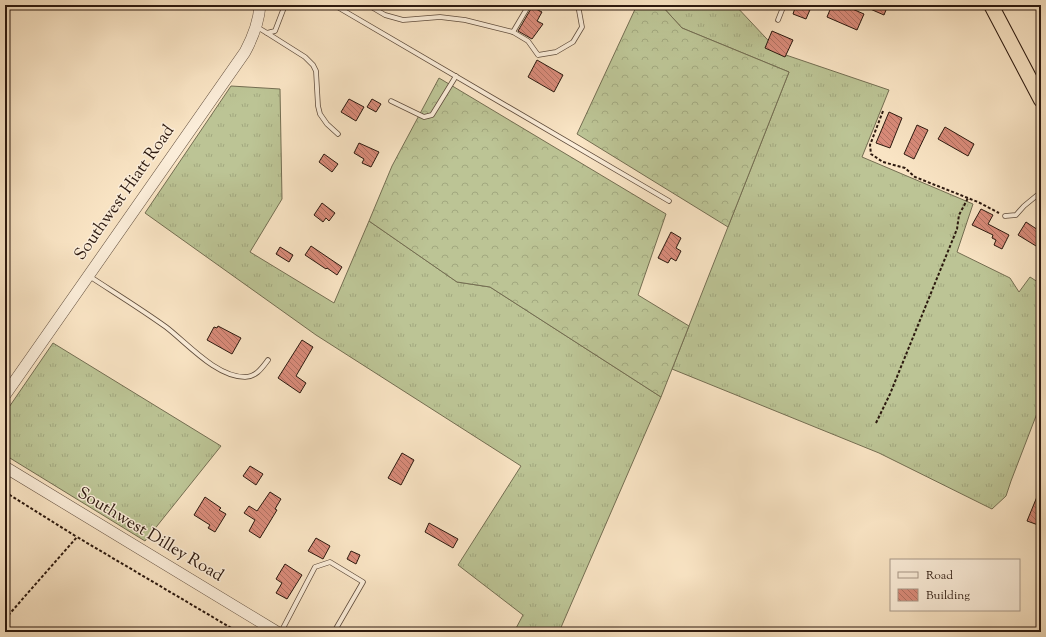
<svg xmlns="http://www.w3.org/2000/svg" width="1046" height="637" font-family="'Sorts Mill Goudy',serif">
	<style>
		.grass { fill: url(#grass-tufts); stroke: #746e52 }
		.forest { fill: url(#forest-crowns); stroke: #746e52 }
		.building { fill: url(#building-back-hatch); stroke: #2c190f }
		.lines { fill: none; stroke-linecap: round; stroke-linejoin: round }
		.service-casing { stroke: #5f4c3c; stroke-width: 5.5 }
		.tertiary-casing { stroke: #5f4c3c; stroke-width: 12 }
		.trunk-casing { stroke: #2c190f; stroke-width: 16 }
		.path { stroke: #2c190f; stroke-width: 2; stroke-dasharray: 3 2; stroke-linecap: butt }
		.service { stroke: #fbedd9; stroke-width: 4 }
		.tertiary { stroke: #fbedd9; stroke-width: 11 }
		.trunk { stroke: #f9e4c4; stroke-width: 14 }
		.labels { text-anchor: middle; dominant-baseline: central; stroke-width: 3; stroke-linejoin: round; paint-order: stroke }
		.street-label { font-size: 17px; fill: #2c190f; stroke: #fbedd9 }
	</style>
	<defs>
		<pattern id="grass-tufts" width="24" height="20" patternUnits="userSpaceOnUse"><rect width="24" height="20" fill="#bcc495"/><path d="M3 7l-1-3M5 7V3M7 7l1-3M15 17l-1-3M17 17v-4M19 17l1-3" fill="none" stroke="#a2a87f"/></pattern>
		<pattern id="forest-crowns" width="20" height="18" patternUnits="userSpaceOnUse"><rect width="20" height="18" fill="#bcc495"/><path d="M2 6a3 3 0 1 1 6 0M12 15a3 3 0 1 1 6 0" fill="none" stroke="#a2a87f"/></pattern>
		<pattern id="building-back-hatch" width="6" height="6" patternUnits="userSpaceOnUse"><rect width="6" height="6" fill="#d98b7a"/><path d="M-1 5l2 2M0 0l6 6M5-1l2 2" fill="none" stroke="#b07162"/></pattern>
	</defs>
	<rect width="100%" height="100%" fill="#f9e4c4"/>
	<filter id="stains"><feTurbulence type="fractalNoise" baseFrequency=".005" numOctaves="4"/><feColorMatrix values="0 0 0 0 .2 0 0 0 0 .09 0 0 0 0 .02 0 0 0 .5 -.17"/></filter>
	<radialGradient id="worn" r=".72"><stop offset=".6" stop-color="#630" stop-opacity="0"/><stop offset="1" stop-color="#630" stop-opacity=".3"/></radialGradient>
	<!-- grass -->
	<g class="grass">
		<path d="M661,5H735L780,53L889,90L862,157L973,204L957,252L1010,278L1019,292L1030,277L1041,284V403L1011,481L1006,496L992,509L879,453L672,369L789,72L682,28Z"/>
		<path d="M231,86L280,89L282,199L250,252L334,303L369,221L457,282L490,287L661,397L559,632H514L523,615L458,565L521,466L316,335L145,213Z"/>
		<path d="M53,343L221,446L145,541L5,455V413Z"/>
	</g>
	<!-- forest -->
	<g class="forest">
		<path d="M637,5H661L682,28L789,72L728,227L577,134Z"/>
		<path d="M439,78L666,214L638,295L689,326L661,397L490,287L457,282L369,221L392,166Z"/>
	</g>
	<!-- building -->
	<g class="building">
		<path d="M796,5H812L806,19L793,14Z"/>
		<path d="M832,5H843L864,14L857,30L827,17Z"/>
		<path d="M861,5H888L884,15Z"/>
		<path d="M532,7L542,12L537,21L543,24L532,39L518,31Z"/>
		<path d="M772,31L793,40L785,57L765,48Z"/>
		<path d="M537,60L563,75L554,92L528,77Z"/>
		<path d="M349,99L364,107L356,121L341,112Z"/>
		<path d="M372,99L381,104L376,112L367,107Z"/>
		<path d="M889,112L902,118L890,148L876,143Z"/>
		<path d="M917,125L928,130L914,159L904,154Z"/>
		<path d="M945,127L974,144L968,156L938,139Z"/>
		<path d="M359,143L379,152L371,167L362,163L364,159L354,153Z"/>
		<path d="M324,154L338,164L332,172L319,162Z"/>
		<path d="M322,203L335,213L329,221L326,218L323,222L314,215Z"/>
		<path d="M981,209L993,215L988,224L1009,235L1002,249L994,245L996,240L992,238L993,235L972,225Z"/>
		<path d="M1026,222L1041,232V249L1018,235Z"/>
		<path d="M671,232L681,238L676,248L681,251L676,261L671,258L668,263L658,258Z"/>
		<path d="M311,246L342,267L337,275L327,268L326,269L305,255Z"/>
		<path d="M280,247L293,255L289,262L276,254Z"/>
		<path d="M218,326L241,338L232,354L207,340L214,327L217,328Z"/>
		<path d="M302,340L313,347L296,376L306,383L300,393L278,378Z"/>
		<path d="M402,453L414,460L401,485L388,478Z"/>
		<path d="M250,466L263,474L256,485L243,476Z"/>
		<path d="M1041,487V526L1027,521Z"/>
		<path d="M270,492L281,499L275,509L277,510L260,538L249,531L255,520L244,513L249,506L257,511Z"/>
		<path d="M205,497L221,508L219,510L226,514L215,532L208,528L210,525L194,515Z"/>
		<path d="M429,523L458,539L453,548L425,532Z"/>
		<path d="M316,538L330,546L323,559L308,551Z"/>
		<path d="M351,551L360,555L356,564L347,559Z"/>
		<path d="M285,564L302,575L287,599L276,593L282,583L276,579Z"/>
	</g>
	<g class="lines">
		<!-- service casing -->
		<g class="service-casing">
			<g id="service">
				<path d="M334,5L669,201"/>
				<path d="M368,5L385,15L403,20L440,17L465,20L513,32L528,41L538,55L556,52L573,42L582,27L578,5"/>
				<path d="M778,20L784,5"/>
				<path d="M257,27L267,33L275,31L285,5"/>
				<path d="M513,32L529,5"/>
				<path d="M267,33L305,57L313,65L316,71L318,106L320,114L327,124L338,134"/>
				<path d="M391,101L424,117L432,115L456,76"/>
				<path d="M1005,216L1016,215L1024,206L1041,192"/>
				<path d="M89,276C115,293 141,309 166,327C187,343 216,377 245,377C256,377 262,368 268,360"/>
				<path d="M281,632L315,567L330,562L363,582L334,632"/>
			</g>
		</g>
		<!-- tertiary casing -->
		<g class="tertiary-casing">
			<g id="tertiary">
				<path d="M5,395L245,52C253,37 259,22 260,5"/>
				<path d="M5,467L277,632"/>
			</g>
		</g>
		<!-- trunk casing -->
		<g class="trunk-casing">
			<path id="trunk" d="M991,5L1041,100"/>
		</g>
		<!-- path -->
		<g class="path">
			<path d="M883,111L870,145L871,154L883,162L905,168L915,177L978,202L999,213"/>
			<path d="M876,423L890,394L957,229L959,215L968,198"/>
			<path d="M5,492L77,537"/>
			<path d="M5,619L77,537L238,632"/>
		</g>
		<!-- service -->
		<use href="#service" class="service"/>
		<!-- tertiary -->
		<use href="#tertiary" class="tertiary"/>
		<!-- trunk -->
		<use href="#trunk" class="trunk"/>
	</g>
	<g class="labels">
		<!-- street labels -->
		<g class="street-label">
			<text transform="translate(125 193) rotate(-55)">Southwest Hiatt Road</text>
			<text transform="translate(150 535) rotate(31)">Southwest Dilley Road</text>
		</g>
	</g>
	<!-- margin -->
	<rect width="1046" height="637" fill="none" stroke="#f9e4c4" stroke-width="20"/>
	<rect x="6" y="6" width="1034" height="625" fill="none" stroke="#2c190f" stroke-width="2"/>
	<rect x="10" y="10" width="1026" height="617" fill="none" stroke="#2c190f"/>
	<!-- legend -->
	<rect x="890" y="559" width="130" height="52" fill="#fbedd9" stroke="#a89888"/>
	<rect x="898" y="572" width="20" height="6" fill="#fbedd9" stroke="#a89888"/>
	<text x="926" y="579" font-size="12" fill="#2c190f">Road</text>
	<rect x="898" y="589" width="20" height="12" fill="url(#building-back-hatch)" stroke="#a89888"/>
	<text x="926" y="599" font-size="12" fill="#2c190f">Building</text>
	<rect width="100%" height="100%" filter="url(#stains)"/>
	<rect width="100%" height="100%" fill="url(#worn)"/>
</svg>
